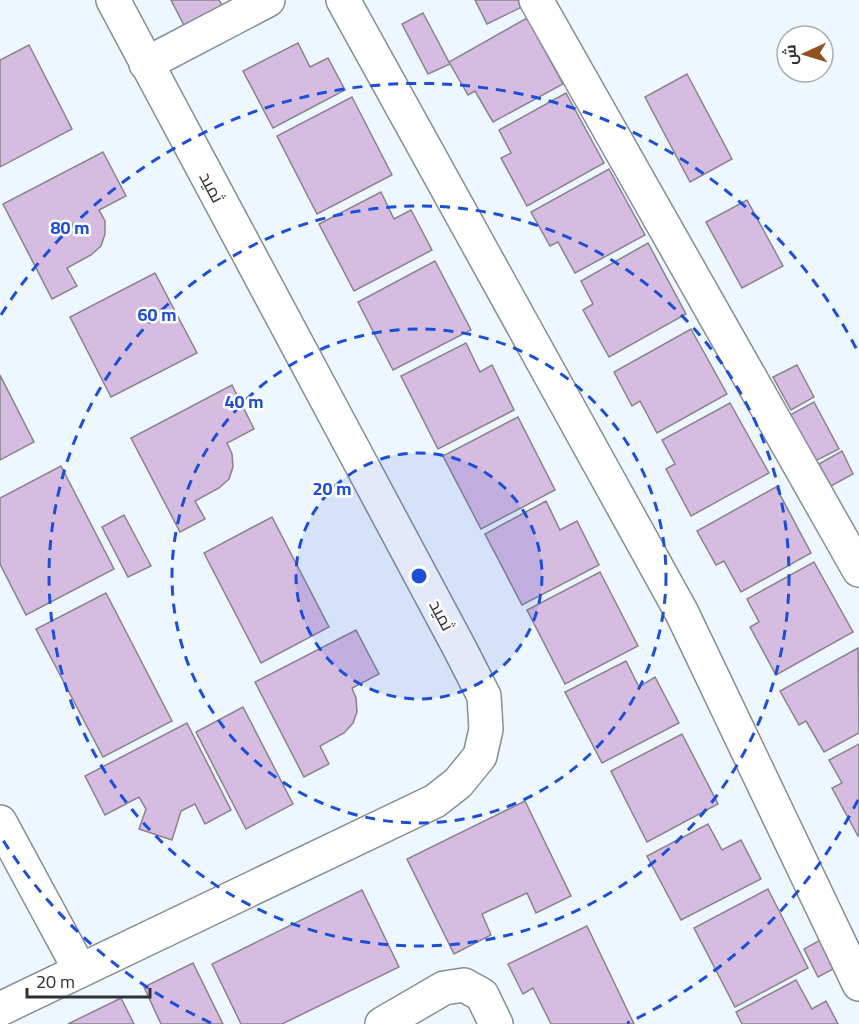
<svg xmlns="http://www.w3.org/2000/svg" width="859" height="1024" font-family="Georgia,Cairo,serif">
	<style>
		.building { fill: #d5bce0; stroke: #89838c; stroke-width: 1.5 }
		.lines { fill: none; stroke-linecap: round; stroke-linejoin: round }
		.minor-casing { stroke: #868e95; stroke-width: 36 }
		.minor { stroke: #fff; stroke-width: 33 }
		.ring { fill: none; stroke: #1d4ed8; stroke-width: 3; stroke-dasharray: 10 8 }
		.labels { text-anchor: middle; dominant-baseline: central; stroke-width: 5; stroke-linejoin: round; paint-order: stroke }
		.street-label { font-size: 18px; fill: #2e3134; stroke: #fff }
		.centre { fill: #1d4ed8; stroke: #fff; stroke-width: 3 }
		.ring-label { font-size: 18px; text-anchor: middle; font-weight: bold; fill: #1d4ed8; stroke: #fff; stroke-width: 5; stroke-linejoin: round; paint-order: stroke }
	</style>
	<rect width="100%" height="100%" fill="#eef7ff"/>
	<!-- building -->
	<g class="building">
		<path d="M171,0H219L225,11L187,31Z"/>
		<path d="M475,0H528L530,3L487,24Z"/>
		<path d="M423,13L450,64L428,74L402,24Z"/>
		<path d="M527,18L563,84L493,122L475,91L468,95L449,62Z"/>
		<path d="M298,43L310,67L328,58L345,90L273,128L243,71Z"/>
		<path d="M29,45L72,129L0,167V60Z"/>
		<path d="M687,74L732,159L690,182L645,97Z"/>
		<path d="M566,93L604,163L527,206L501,158L511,153L499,130Z"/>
		<path d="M352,97L392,175L317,214L277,136Z"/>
		<path d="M103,152L126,196L99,210L105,221V234L101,246L91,255L67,268L77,286L52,299L3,204Z"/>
		<path d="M609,169L645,235L575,273L558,242L550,246L531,212Z"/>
		<path d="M381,192L394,219L411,210L432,250L354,291L319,224Z"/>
		<path d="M747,200L783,266L742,288L706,222Z"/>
		<path d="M648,243L686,314L609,357L583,310L593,304L581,281Z"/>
		<path d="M435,261L471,330L393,370L358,302Z"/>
		<path d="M155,273L197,353L111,397L70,317Z"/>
		<path d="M691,329L727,394L657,433L640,401L632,406L614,372Z"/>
		<path d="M466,343L480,372L492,365L514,410L438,449L401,376Z"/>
		<path d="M797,365L814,397L791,410L773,377Z"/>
		<path d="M0,375L34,442L0,460Z"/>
		<path d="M232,385L254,429L227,443L232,454L233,467L229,479L219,488L195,501L205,519L180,532L131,438Z"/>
		<path d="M814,402L839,449L815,461L790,415Z"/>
		<path d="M730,403L769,473L691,516L666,469L675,464L662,440Z"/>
		<path d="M518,417L555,490L481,529L443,456Z"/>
		<path d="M842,451L853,474L831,486L819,464Z"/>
		<path d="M61,466L114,569L26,615L0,564V498Z"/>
		<path d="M776,487L811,553L741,592L724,561L716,565L697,531Z"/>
		<path d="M546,501L560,530L577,521L599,565L522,605L485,534Z"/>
		<path d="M124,515L151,566L128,577L102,527Z"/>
		<path d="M272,517L329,627L261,663L204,553Z"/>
		<path d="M814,562L853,632L776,675L750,627L759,622L747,599Z"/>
		<path d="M600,572L638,646L565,684L527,610Z"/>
		<path d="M106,593L172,721L103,757L36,629Z"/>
		<path d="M356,630L379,674L352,688L356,698L357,712L353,723L344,733L320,746L329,764L304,777L255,682Z"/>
		<path d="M858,648L859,733L824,752L806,721L799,725L780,691Z"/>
		<path d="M626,661L639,687L655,677L679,723L602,763L565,692Z"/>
		<path d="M243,707L293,804L246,829L196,732Z"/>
		<path d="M187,723L231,810L205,824L195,804L181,811L172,840L139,829L146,809L139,797L105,815L85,776Z"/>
		<path d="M682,734L718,804L647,842L611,771Z"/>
		<path d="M859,744V835L858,836L832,788L842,783L829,760Z"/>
		<path d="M525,801L571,896L536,913L527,893L482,914L491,935L454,954L407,859Z"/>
		<path d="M708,824L722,850L741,840L761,879L681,920L647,856Z"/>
		<path d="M768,889L808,968L735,1007L694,928Z"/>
		<path d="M362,890L399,967L282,1024H241L212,964Z"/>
		<path d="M587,926L634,1024H551L533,988L523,994L508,964Z"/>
		<path d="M824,938L839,966L818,977L804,949Z"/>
		<path d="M193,963L223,1024H161L144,987Z"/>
		<path d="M796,980L812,1009L826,1001L838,1024H742L736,1012Z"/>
		<path d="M121,998L134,1024H68Z"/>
	</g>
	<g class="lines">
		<!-- minor casing -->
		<g class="minor-casing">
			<g id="minor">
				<path d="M343,0L682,613L859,984"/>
				<path d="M536,0L859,570"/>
				<path d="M146,64L268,0"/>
				<path d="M0,822L80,970"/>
				<path d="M0,1009L435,801L458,783L480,756L486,729L484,696L460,649L113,0"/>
				<path d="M382,1024L444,988L464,985L482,995L496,1024"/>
			</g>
		</g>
		<!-- minor -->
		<use href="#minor" class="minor"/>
	</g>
	<!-- distance rings -->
	<circle cx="419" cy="576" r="123" fill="#1d4ed8" fill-opacity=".12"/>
	<g class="ring">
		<circle cx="419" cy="576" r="123"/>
		<circle cx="419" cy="576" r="247"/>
		<circle cx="419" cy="576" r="370"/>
		<path d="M858 800A493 493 0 0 1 627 1023M211 1023A493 493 0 0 1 1 837M1 315A493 493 0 0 1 858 352"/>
	</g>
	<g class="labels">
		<!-- street labels -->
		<g class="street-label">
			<text transform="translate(212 187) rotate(62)">ثميد</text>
			<text transform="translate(442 615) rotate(62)">ثميد</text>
		</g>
	</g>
	<circle cx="419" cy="576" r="9" class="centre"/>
	<g class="ring-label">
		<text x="70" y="234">80 m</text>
		<text x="157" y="321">60 m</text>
		<text x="244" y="408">40 m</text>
		<text x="332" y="495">20 m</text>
	</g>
	<!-- north arrow -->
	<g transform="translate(805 54) rotate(266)"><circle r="28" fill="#ffffff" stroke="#abadae" stroke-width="1.5"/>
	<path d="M0-4.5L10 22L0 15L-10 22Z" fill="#934f20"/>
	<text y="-9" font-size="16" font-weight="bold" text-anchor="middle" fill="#2e3134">ش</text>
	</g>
	<!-- scale -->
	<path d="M27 988v9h123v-9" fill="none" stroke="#2e3134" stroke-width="3"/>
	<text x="36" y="988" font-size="18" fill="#2e3134" stroke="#ffffff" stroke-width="4.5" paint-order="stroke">20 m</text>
</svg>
